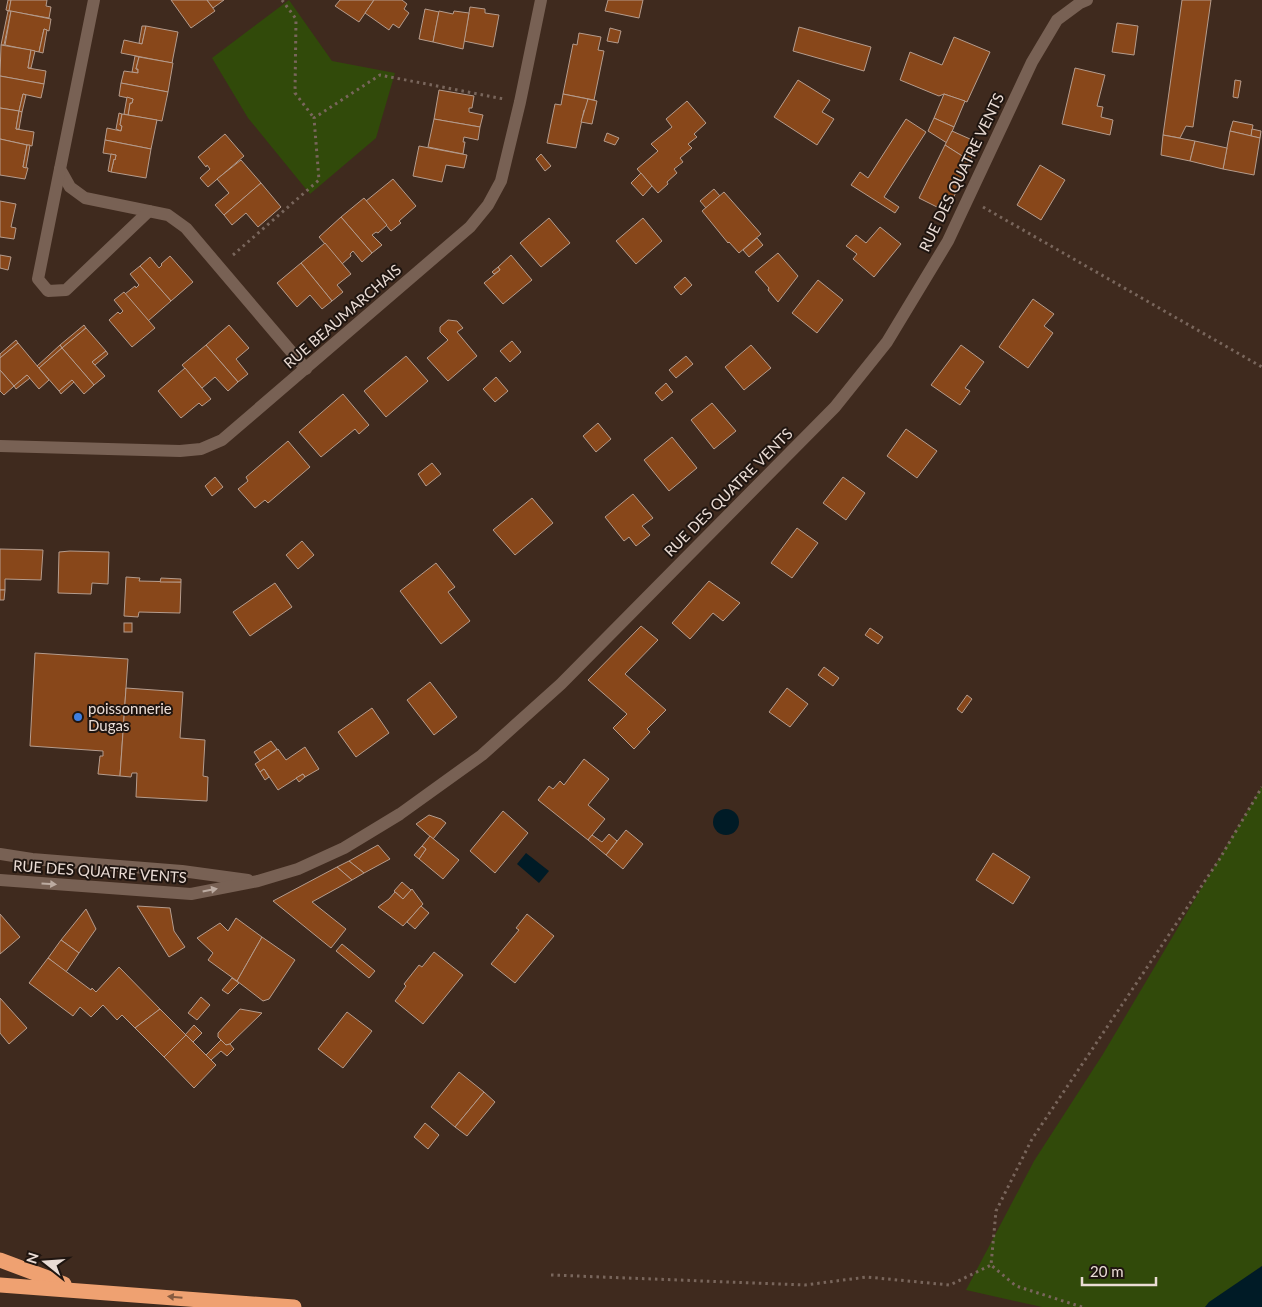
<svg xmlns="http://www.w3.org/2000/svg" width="1262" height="1307" font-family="Lato,sans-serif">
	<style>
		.green { fill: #314a0a }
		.water { fill: #001b26 }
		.building { fill: #88471a; stroke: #b59c8d }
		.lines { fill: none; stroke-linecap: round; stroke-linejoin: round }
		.path { stroke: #79665c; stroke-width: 3; stroke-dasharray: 2.5 4; stroke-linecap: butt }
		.street { stroke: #786154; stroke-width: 12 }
		.highway { stroke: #efa171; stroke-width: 15 }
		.oneway { fill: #bcaba1 }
		.oneway2 { fill: #875b40 }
		.shop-dot { fill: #3f7fe0; stroke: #1f1510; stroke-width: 2 }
		.labels { text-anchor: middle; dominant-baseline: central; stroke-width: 4; stroke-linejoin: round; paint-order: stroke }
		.street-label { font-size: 15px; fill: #eadcd5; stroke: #1f1510 }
		.poi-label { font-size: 15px; fill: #eadcd5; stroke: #1f1510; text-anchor: start }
	</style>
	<rect width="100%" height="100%" fill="#3f2a1e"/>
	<!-- green -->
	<g class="green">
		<path d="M289,0L332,61L395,73L376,138L310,194L248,118L212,58Z"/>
		<path d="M1262,786V1266L1205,1307H1042L966,1290L1034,1161L1103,1054Z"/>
	</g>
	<!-- water -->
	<g class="water">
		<circle cx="726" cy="822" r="13"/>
		<path d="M526,853L549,871L539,883L517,864Z"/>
		<path d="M1262,1266V1307H1205L1209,1302Z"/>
	</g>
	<!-- building -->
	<g class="building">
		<path d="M8,0H11L9,11L6,10Z"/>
		<path d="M11,0H47L46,6L51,7L49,18L9,11Z"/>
		<path d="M171,0H207L215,11L191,28Z"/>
		<path d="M207,0H224L213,8Z"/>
		<path d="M340,0H374L359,22L335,6Z"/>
		<path d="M374,0H402L407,4L404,9L409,13L399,28L393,24L389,30L365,13Z"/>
		<path d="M608,0H643L639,18L605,11Z"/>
		<path d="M1182,0H1211L1193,127L1186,126L1180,138L1163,135Z"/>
		<path d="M470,7L485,9V13L499,15L493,47L464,41Z"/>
		<path d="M425,9L439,12L433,42L419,39Z"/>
		<path d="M8,11H11L4,45H1Z"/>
		<path d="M11,11L51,19L49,31L44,29L39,52L5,45Z"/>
		<path d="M439,11L453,14L454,11L469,13L463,49L433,42Z"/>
		<path d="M1117,23L1138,26L1134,55L1112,52Z"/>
		<path d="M142,26H146L142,44L139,43Z"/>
		<path d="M146,26L178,32L172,63L121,53L124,40L142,44Z"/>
		<path d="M799,27L871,47L864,71L793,51Z"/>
		<path d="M610,28L621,31L618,43L607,41Z"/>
		<path d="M44,29L47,30L43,53L39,52Z"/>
		<path d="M579,33L601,37L598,50L604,51L594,100L563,94L573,44L577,45Z"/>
		<path d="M954,37L990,52L967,102L944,94L939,96L900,80L910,52L942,65Z"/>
		<path d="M1,45L31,50L28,68L46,71L44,84L0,76Z"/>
		<path d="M31,50L35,51L31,68H28Z"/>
		<path d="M135,56L139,57L136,69H138V73L132,72Z"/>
		<path d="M139,57L173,63L168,92L121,83L124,71L138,73V69H136Z"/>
		<path d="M1075,68L1105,75L1097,106L1103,107L1101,117L1113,120L1110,135L1062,124Z"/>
		<path d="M0,76L44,84L41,98L23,94L19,111L0,108Z"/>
		<path d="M798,80L830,100L822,112L834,119L817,145L774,117Z"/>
		<path d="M1235,80L1241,81L1238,98L1233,97Z"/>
		<path d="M121,83L168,92L162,121L128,115L130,103H132L133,99L119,96Z"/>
		<path d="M439,90L474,96L472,108H469V112L483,115L480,127L434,119Z"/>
		<path d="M23,94L26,95L22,112L19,111Z"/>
		<path d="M563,94L588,99L586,111L584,110L576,148L547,143L555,104L561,105Z"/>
		<path d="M944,94L965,101L954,127L934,118Z"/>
		<path d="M127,97L133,99L132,103H130L128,115L124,114Z"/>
		<path d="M588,99L597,101L592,124L581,122Z"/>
		<path d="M687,101L706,123L694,134L697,137L688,144L692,148L680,158L683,162L674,169L677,173L667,182L668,184L658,193L637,169L658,151L651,144L672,127L666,119Z"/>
		<path d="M0,108L19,111L16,129L34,132L32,146L0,139Z"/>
		<path d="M19,111L22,112L19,129H16Z"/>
		<path d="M119,113L122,114L120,125L122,126L121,131L116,129Z"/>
		<path d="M122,114L157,120L151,149L105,140L107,128L121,131L122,126L120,125Z"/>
		<path d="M934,118L954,127L947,143L928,131Z"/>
		<path d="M434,119L480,127L478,140L464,137L463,142H465L463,154L428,147Z"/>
		<path d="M906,119L926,132L884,197L899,207L895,213L851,185L860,172L868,178Z"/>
		<path d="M1233,121L1253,125L1251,136L1230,131Z"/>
		<path d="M1252,129L1261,131L1260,138L1251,136Z"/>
		<path d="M952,131L979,143L970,161L945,145Z"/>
		<path d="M1230,131L1260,138L1254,175L1223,169Z"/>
		<path d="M607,133L619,138L615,145L604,141Z"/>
		<path d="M225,134L244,156L208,187L200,178L210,169L207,165L206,167L198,157Z"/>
		<path d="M1163,135L1195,141L1190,161L1161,155Z"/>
		<path d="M0,139L27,145L23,167L28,168L25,179L0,175Z"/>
		<path d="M105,140L151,149L146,178L111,172L114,159L115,160L116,155L103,153Z"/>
		<path d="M1195,141L1227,148L1223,169L1190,161Z"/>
		<path d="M27,145H30L26,168L23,167Z"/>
		<path d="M945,145L970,161L947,212L919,198Z"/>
		<path d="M419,146L467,155L464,168L446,165L442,182L413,176Z"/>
		<path d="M111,154L116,155L115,160L114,159L111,172L108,171Z"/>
		<path d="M541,154L551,166L545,171L536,159Z"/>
		<path d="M241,160L261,183L224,215L215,205L229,193L217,179Z"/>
		<path d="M1040,165L1065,180L1041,220L1017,205Z"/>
		<path d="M641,173L652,186L643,196L631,183Z"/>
		<path d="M393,179L416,206L399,221L401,223L391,231L366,201Z"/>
		<path d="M261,183L281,207L258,227L246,213L232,225L224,215Z"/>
		<path d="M714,189L720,196L706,208L700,201Z"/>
		<path d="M724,192L761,234L739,253L729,242L728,243L702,211Z"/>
		<path d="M364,198L387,225L378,233L376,232L372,235L382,245L372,253L341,217Z"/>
		<path d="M0,201L16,204L11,227L16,228L14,239L0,237Z"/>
		<path d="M341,217L372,253L362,262L353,251L350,254L351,256L342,264L319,237Z"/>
		<path d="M549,218L570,243L541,267L520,243Z"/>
		<path d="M643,218L662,241L636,264L616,241Z"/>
		<path d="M880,227L901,244L874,277L853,259L857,254L846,246L856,235L866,243Z"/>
		<path d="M757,238L763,245L749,257L743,250Z"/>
		<path d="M325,243L351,274L337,285L343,292L332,301L301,263Z"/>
		<path d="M778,253L798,276L778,302L768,290L769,288L755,272Z"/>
		<path d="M0,255L11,257L8,270L0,268Z"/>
		<path d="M511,255L532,280L503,304L484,283L500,270L498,267Z"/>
		<path d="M170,256L193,282L171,301L140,266L150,257L159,268L162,265L161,264Z"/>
		<path d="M301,263L332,301L322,309L310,295L297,307L277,283Z"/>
		<path d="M140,266L171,301L148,321L125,294L135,286L136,288L139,285L130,274Z"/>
		<path d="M498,267L500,270L494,274L492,272Z"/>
		<path d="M685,277L692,285L681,295L674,287Z"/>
		<path d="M818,280L843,300L817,333L792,313Z"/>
		<path d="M124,292L155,328L132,347L109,320L118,312L120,314L123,311L114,300Z"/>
		<path d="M1033,299L1054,314L1044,326L1053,333L1028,368L999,347Z"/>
		<path d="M448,320L457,321L463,328L457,332L477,356L448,381L427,358L448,340L440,332V327Z"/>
		<path d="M84,325L86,328L62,348L60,345Z"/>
		<path d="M229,325L249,348L236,359L248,374L238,382L206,345Z"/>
		<path d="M86,328L106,351L92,362L105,376L94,385L62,348Z"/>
		<path d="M16,340L18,343L0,358V354Z"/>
		<path d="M512,341L521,352L510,362L500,351Z"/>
		<path d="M18,343L49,380L39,389L27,375L14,386L0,370V358Z"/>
		<path d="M60,345L62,348L39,368L37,366Z"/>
		<path d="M206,345L238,382L228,391L215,377L202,388L182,365Z"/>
		<path d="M751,345L771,368L744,390L725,367Z"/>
		<path d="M961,345L984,362L965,388L970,391L960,405L931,385Z"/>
		<path d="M62,348L94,385L84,394L72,380L59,391L39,368Z"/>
		<path d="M106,351L108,354L95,365L92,362Z"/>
		<path d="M406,356L428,381L386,417L364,391Z"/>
		<path d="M686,356L693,364L676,378L669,370Z"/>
		<path d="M185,368L211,399L202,406L199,403L181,418L158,391Z"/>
		<path d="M0,370L14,386L4,395L0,391Z"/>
		<path d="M27,375L30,378L16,389L14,386Z"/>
		<path d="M496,377L508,391L495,402L483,389Z"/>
		<path d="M72,380L74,382L61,394L59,391Z"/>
		<path d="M666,383L673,392L662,401L655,393Z"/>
		<path d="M343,394L369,425L359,434L355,429L321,457L299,432Z"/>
		<path d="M712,403L736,431L714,449L691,420Z"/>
		<path d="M598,423L611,439L596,452L583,436Z"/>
		<path d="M906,429L937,451L917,478L887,456Z"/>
		<path d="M672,437L697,468L669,491L644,460Z"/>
		<path d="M288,441L310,467L268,503L265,500L255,508L238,489L248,481L246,477Z"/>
		<path d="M432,463L441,474L426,486L418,474Z"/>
		<path d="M215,477L223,487L212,496L205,486Z"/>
		<path d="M843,477L865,493L846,520L823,503Z"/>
		<path d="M633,494L653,518L642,526L650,535L636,546L629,537L624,541L605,517Z"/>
		<path d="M532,498L553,523L515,555L493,530Z"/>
		<path d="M797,528L818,543L792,578L771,563Z"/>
		<path d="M302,541L314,555L298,569L286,555Z"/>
		<path d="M0,549L43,550L41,580L5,579V590H0Z"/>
		<path d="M70,551L109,552L108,584L92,583L91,594L58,593L59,552Z"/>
		<path d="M436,563L455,587L448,592L470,621L441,644L400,591Z"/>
		<path d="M126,577L140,578L139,581L181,582L180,613L139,612L138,617L124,616Z"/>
		<path d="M161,578L181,579V582H160Z"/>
		<path d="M709,581L740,603L723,621L713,613L690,639L672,623Z"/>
		<path d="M275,583L292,607L250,636L233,612Z"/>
		<path d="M0,590H5L4,600H0Z"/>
		<rect x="124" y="623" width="8" height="9"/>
		<path d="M641,626L658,640L625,674L666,710L647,729L650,732L634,749L613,728L627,714L588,680Z"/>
		<path d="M870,628L883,637L878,644L865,635Z"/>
		<path d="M35,653L128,659L120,776L98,774L100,756H103V751L30,746Z"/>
		<path d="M824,667L839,678L833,686L818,675Z"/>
		<path d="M430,682L457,717L434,735L407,700Z"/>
		<path d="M126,688L183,692L180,738L205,740L203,776L208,777L207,801L136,797L137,773H132L131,777L120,776Z"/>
		<path d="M787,688L808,704L790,727L769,712Z"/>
		<path d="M967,695L972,699L962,713L957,709Z"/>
		<path d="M372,708L389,733L356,757L338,732Z"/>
		<path d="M271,741L277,749L260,761L254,752Z"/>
		<path d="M305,747L319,769L305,777L303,774L278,790L264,769L260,772L255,764L278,749L286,760Z"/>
		<path d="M584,759L609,779L588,805L605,819L588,840L538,800L549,786L553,789L560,781L564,785Z"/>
		<path d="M264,769L269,777L265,780L260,772Z"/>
		<path d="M303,774L305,777L299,782L296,778Z"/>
		<path d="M503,811L528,833L495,873L470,851Z"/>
		<path d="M429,815L441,819L446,823L433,839L416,824Z"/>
		<path d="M626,830L643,844L623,869L606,855Z"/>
		<path d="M609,834L617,841L606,855L588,840L592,835L602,842Z"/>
		<path d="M430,836L459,860L443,879L419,859L426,849L422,846Z"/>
		<path d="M378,845L390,859L364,873L349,861Z"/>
		<path d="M422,846L426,849L419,859L414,855Z"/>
		<path d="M993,853L1030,877L1013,904L976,880Z"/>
		<path d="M349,861L364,873L352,880L337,867Z"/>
		<path d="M337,867L352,880L312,902L346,929L331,948L273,901Z"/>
		<path d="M402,882L411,890L403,899L394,891Z"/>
		<path d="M412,889L423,904L403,926L378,907L389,899L395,892L403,899Z"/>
		<path d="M137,906L170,908L174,931L185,947L169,957Z"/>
		<path d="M421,906L429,913L415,929L407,922Z"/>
		<path d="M86,909L96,929L79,953L61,940Z"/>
		<path d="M0,914L20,937L0,954Z"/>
		<path d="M527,914L554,936L515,983L491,964L519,930L516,928Z"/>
		<path d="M236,918L262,937L237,981L208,960L213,953L197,938L220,923L228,931Z"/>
		<path d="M262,937L295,960L269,999L263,1001L237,981Z"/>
		<path d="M61,940L79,953L66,972L48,958Z"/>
		<path d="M342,944L375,971L369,978L336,951Z"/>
		<path d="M434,952L463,975L423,1024L395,1001L406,986L404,984L419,965L422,967Z"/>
		<path d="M48,958L91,990L92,988L96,992L119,967L160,1009L135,1028L122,1015L117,1020L103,1005L91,1017L80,1007L73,1016L29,983Z"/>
		<path d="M232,978L239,983L228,994L222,990Z"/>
		<path d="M201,997L210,1005L197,1020L188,1013Z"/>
		<path d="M0,998L27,1028L9,1044L0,1033Z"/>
		<path d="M160,1009L186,1035L164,1057L135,1028Z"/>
		<path d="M240,1009L262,1013L230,1044L226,1045L218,1037V1033Z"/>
		<path d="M347,1012L372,1031L343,1068L318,1049Z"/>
		<path d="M194,1025L202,1033L193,1042L185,1035Z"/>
		<path d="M186,1035L216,1065L194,1088L164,1057Z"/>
		<path d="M221,1040L226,1045L230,1044L234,1049L227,1056L221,1051L211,1060L206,1055Z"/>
		<path d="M459,1072L484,1092L455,1127L431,1107Z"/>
		<path d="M484,1092L495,1102L467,1136L455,1127Z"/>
		<path d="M425,1123L439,1135L428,1149L414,1137Z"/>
	</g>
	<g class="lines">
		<!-- path -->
		<g class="path">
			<path d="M282,0L296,19L295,93L314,118"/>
			<path d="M983,207L1262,367"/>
			<path d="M233,255L319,180L314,118L380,75L504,99"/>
			<path d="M551,1275L805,1285L867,1277L950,1285L991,1265"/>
			<path d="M1082,1307L1016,1286L991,1265L996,1211L1032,1139L1219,860L1262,787"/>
		</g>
		<!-- street -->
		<g class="street">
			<path d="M94,0L60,169L70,187L85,198L168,215L186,228L306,369"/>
			<path d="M60,169L38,279L48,291L66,290L149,211"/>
			<path d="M0,446L180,451L201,449L222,440L470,227L488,205L501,181L520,102L541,0"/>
			<path d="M0,854L32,859L182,871L248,880"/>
			<path d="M0,880L191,894L258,881L298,869L344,848L400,814L482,755L561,684L835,407L887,342L948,241L1032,62L1057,20L1080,3L1087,0"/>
		</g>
		<!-- highway -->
		<g class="highway">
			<path d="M0,1260L64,1284"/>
			<path d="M0,1285L294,1307"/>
		</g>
	</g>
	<!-- one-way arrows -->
	<defs><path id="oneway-solid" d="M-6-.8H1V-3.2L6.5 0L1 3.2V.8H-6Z" transform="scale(1.25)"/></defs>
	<g class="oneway">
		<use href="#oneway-solid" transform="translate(49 884) rotate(4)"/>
		<use href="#oneway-solid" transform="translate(210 890) rotate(-11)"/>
	</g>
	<use class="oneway2" href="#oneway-solid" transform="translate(175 1297) rotate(-175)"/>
	<!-- markers -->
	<circle class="shop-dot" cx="78" cy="717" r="5"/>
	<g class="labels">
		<!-- street labels -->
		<g class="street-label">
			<text transform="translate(961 172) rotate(-64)">RUE DES QUATRE VENTS</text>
			<text transform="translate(342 316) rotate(-41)">RUE BEAUMARCHAIS</text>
			<text transform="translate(728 492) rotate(-45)">RUE DES QUATRE VENTS</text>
			<text transform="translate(100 871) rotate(4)">RUE DES QUATRE VENTS</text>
		</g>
		<!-- poi labels -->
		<g class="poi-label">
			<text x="88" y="708">poissonnerie<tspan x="88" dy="17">Dugas</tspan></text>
		</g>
	</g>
	<!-- north arrow -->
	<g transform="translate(45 1262) rotate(287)" stroke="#1f1510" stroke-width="4" paint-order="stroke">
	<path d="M0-4L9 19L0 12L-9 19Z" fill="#eadcd5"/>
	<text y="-8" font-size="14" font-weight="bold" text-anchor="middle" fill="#eadcd5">N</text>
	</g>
	<!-- scale -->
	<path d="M1082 1277v8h74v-8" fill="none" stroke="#eadcd5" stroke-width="2.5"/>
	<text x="1090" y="1277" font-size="15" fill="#eadcd5" stroke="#1f1510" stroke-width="4" paint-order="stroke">20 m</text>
</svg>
